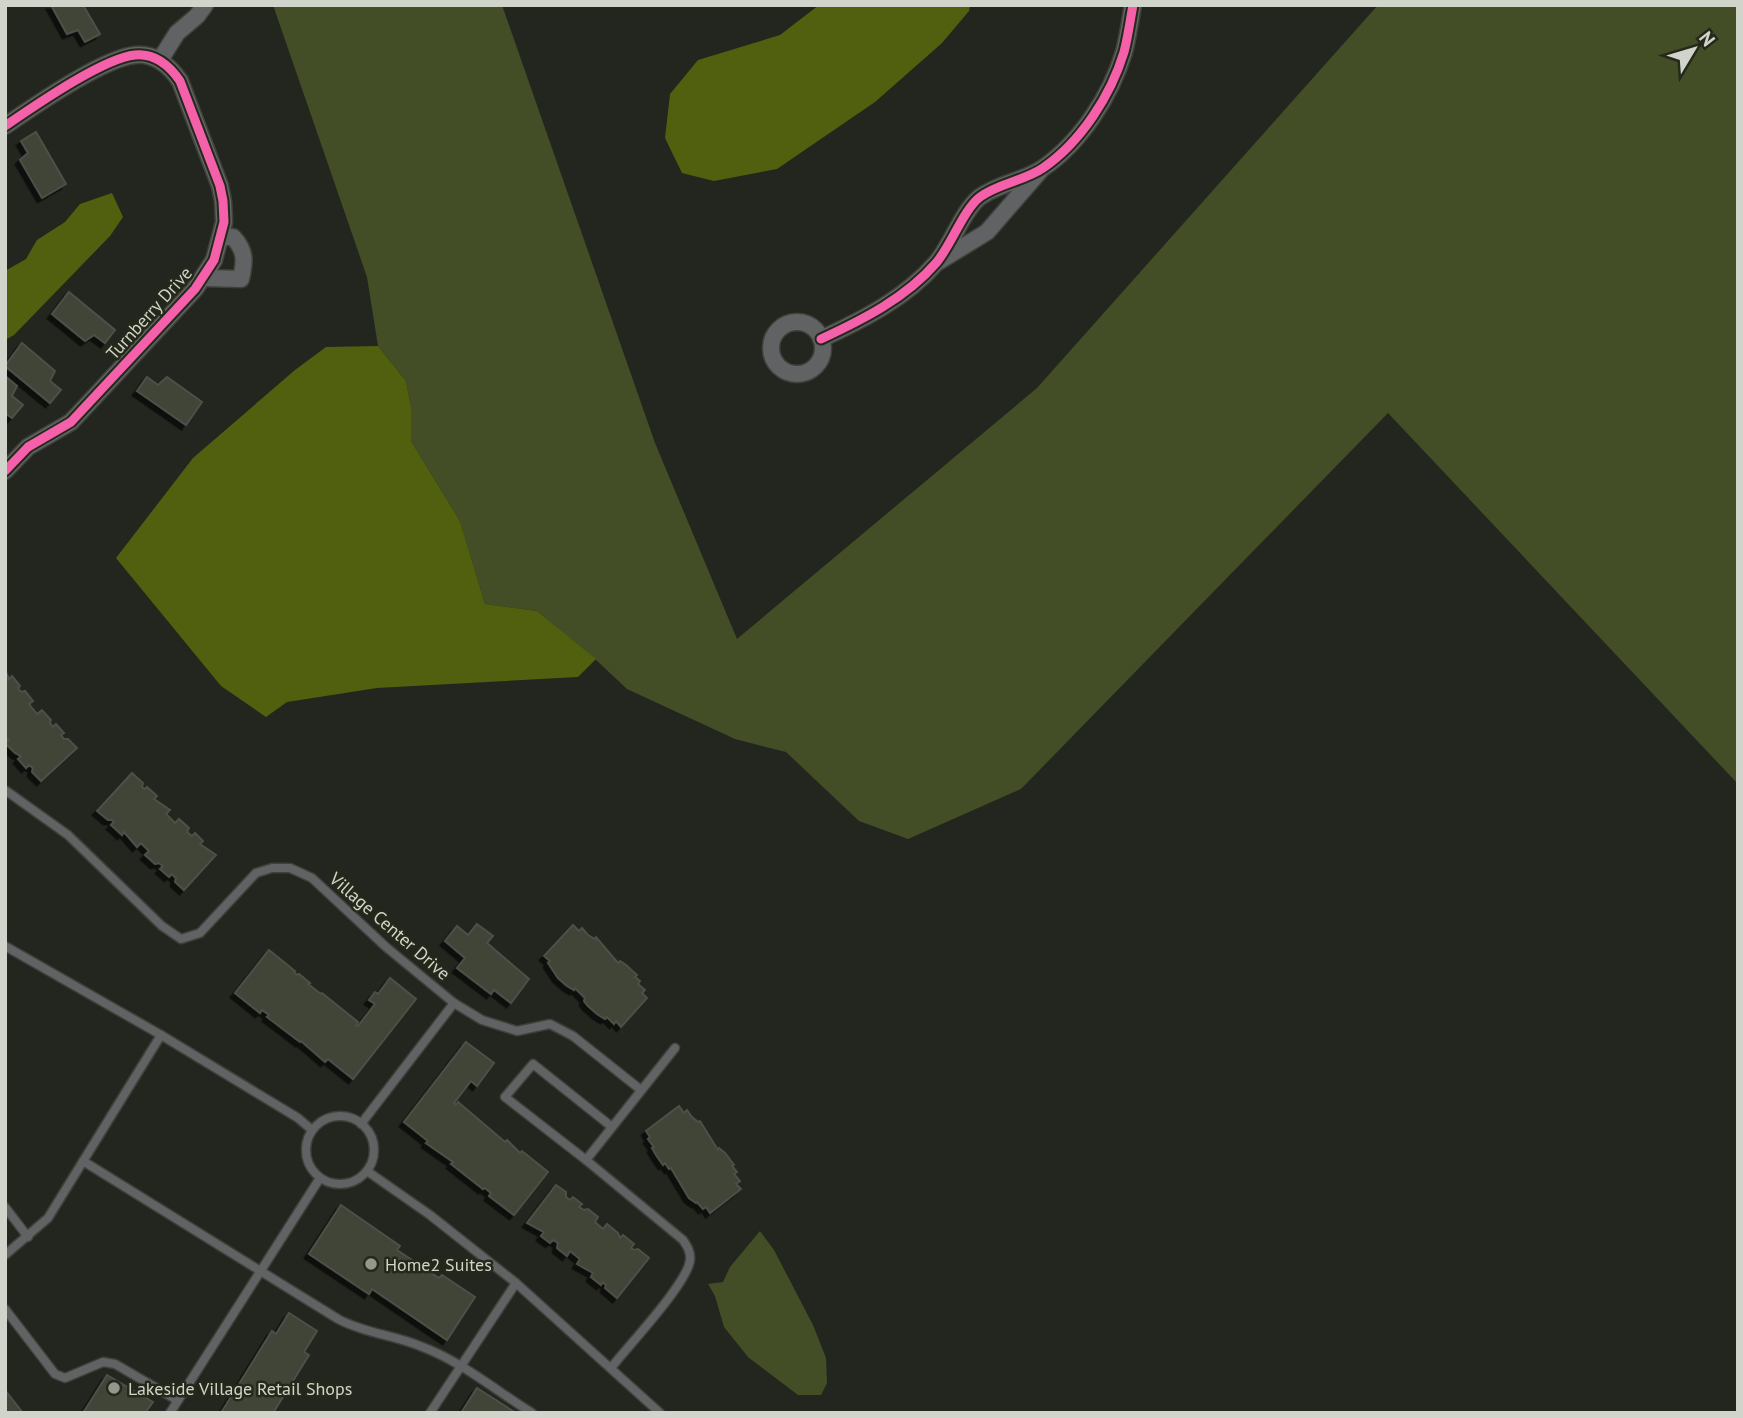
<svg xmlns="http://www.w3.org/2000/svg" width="1743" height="1418" font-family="'PT Sans',sans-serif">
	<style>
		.green { fill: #434e26 }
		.water { fill: #50600e }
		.building { fill: #404437; stroke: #4d4f49; stroke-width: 2; filter: url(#shadow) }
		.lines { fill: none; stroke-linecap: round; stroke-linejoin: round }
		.service-casing { stroke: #3e413b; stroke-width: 11 }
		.minor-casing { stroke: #3e413b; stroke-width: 19 }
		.service { stroke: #616263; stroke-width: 8 }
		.minor { stroke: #616263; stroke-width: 16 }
		.cycleway-casing { stroke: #24291a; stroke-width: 13 }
		.cycleway { stroke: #f560ab; stroke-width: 9 }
		.poi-dot { fill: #94978e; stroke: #24291a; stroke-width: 2.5 }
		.labels { text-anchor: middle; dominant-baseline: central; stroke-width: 5; stroke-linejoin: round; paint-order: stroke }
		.street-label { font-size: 18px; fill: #d1d4cb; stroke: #24291a }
		.poi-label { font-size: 18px; fill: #d1d4cb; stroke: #24291a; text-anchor: start }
	</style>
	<defs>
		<filter id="shadow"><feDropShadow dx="-4.5" dy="4.5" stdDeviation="0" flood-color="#0009"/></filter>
	</defs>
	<rect width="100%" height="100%" fill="#23261e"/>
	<!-- green -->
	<g class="green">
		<path d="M273,5H502L655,443L737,639L1037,388L1378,5H1738V784L1388,413L1021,789L908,839L859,821L786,752L735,739L627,689L595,659L537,611L485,604L460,521L411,441V407L406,381L378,346L367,277Z"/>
		<path d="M760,1231L774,1250L813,1325L826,1358L827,1383L821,1395H798L748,1357L724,1327L715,1296L708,1284L723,1282L730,1267Z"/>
	</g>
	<!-- water -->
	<g class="water">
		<path d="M819,5H970L969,11L942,43L875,102L777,169L714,181L682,173L665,138L670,94L698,60L780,35Z"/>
		<path d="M112,193L123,217L110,236L14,335L5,340V271L26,259L37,240L65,222L80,204Z"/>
		<path d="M378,346L406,381L411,407V441L460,521L485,604L537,611L596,659L578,677L377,688L287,702L266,717L221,686L116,558L193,458L295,370L326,347Z"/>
	</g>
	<!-- building -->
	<g class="building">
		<path d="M51,5H83L100,34L85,42L78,30L67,34Z"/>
		<path d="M36,132L66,184L42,198L20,160L28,153L21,141Z"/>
		<path d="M69,292L115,330L105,343L94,335L85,341L52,314Z"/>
		<path d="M22,343L55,371L50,381L61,390L50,403L5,366Z"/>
		<path d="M5,376L17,386L12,396L23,405L12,418L5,413Z"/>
		<path d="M147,377L158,385L167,377L202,402L186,425L137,391Z"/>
		<path d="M5,670L9,679L12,676L20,686L18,688L21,692L25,691L33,701L29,704L37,714L42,710L51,720L50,723L53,727L56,724L64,733L61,735L64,739H68L77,748L41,781L32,772L33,768L29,765L26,768L18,759L21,756L15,753L5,743L9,740L5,736Z"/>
		<path d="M132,773L143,783L142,787L145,789L147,787L157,796L154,799L170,810L166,814L175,823L179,819L189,828L187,832L192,836L195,833L203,841L200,844L216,855L184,890L175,882L176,878L172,874L169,877L160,869L163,866L159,863L155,864L145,855L149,851L141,843L137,847L124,832L122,835L111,825L114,822L112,820H108L97,811Z"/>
		<path d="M477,924L493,936L487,943L529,979L511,1003L494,990L491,994L457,968L465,958L445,941L457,926L468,935Z"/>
		<path d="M573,925L579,931L582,928L588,935L595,939L596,937L618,963L620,961L626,965L637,975L635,977L640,981L638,984L645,990L642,993L647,998L621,1027L616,1021L614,1024L607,1017L605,1019L597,1014L588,1006L584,1001L585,998L575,988L574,990L567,986L558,978L548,963L550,961L544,956Z"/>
		<path d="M269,950L295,971L294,972L297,975L299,974L310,983L308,984L321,994L322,993L358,1022L356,1025L358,1026L375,1004L369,1000L375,992L378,994L390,978L416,999L353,1079L328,1059L325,1062L301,1041L300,1042L267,1017L269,1015L262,1010L260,1013L235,993Z"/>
		<path d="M466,1042L494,1063L477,1086L471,1081L454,1103L456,1105L458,1102L505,1142L507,1140L520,1153L522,1151L548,1172L514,1215L489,1196L491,1193L485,1188L483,1189L451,1164L453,1162L426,1143L428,1141L404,1122Z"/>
		<path d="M679,1106L684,1113L687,1110L692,1117L698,1122L700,1121L718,1150L719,1148L725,1153L734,1165L732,1166L737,1172L734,1174L740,1181L736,1184L741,1189L710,1213L706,1207L703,1209L697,1202L696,1203L689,1198L671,1168L669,1169L665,1163L663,1165L656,1155L652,1148L654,1147L648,1139L650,1137L646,1131Z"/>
		<path d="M556,1185L566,1192V1197L570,1200L573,1197L582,1204L579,1207L584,1210L588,1209L598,1217L595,1222L603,1229L607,1224L618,1233L620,1238L623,1235L634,1244L631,1248L634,1250L638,1249L649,1258L617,1298L605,1288L606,1285L603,1282L601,1285L591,1277L593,1273L577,1264L580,1259L570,1251L567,1256L557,1248L558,1243L553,1240L550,1243L541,1236L544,1232L527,1223Z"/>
		<path d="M341,1205L400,1246L397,1250L439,1278L442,1275L475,1297L447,1340L372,1289L369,1294L309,1254Z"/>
		<path d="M289,1313L317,1331L304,1352L309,1355L273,1413H221L272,1331L276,1334Z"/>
		<path d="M107,1375L153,1402L145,1413H83Z"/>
		<path d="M477,1388L516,1413H461Z"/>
		<path d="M5,1390L23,1413H5Z"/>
	</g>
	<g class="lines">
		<!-- service casing -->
		<g class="service-casing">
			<g id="service">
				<path d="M5,790L68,835L162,926L181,939L200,933L256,873L272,868H290L312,878L386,947L454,1003L482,1020L517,1031L550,1024L573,1036L641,1090"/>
				<path d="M5,946L161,1035L298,1118L312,1130"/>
				<circle cx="340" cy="1150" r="34"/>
				<path d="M361,1124L454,1003"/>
				<path d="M586,1160L675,1048"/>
				<path d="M83,1161L338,1319C364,1333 393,1335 420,1346C461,1361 495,1390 532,1413"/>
				<path d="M367,1171L430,1215L516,1283L660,1413"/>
				<path d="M5,1207L28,1237"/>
				<path d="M5,1255L48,1218L161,1035"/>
				<path d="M5,1309L55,1374L65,1378L103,1362L115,1364L177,1400"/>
				<path d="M611,1368C627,1347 688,1283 690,1260C691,1252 687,1246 683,1240L586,1160L505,1097L533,1064L612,1127"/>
				<path d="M170,1413L320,1178"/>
				<path d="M430,1413L516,1283"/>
			</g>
		</g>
		<!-- minor casing -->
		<g class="minor-casing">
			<g id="minor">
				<path d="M160,60L177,33L197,16L205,5"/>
				<path d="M5,126C33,107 103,58 135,55C155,53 169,65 180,81L220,186L223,201L224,222L214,260L195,289L71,422L28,447L5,471"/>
				<path d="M938,262L987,232L1040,171"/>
				<path d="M204,278L241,279C245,261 246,251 233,237H221"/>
				<circle cx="797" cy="348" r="26"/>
				<path d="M821,339C862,320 906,298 936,263C951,246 963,210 980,197C999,183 1024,181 1043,168C1081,142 1111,95 1124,52C1128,37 1130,21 1133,5"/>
			</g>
		</g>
		<!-- service -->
		<use href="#service" class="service"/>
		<!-- minor -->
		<use href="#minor" class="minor"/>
		<!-- cycleway casing -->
		<g class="cycleway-casing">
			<g id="cycleway">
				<path d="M5,126C33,107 103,58 135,55C155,53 169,65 180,81L220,186L223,201L224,222L214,260L195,289L71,422L28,447L5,471"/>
				<path d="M821,339C862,320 906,298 936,263C951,246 963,210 980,197C999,183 1024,181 1043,168C1081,142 1111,95 1124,52C1128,37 1130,21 1133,5"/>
			</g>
		</g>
		<!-- cycleway -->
		<use href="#cycleway" class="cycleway"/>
	</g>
	<!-- markers -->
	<g class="poi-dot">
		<circle cx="371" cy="1264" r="7"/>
		<circle cx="114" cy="1388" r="7"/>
	</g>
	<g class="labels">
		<!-- street labels -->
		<g class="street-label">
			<text transform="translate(149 313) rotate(-48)">Turnberry Drive</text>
			<text transform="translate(390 926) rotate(41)">Village Center Drive</text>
		</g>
		<!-- poi labels -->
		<g class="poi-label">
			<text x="385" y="1264">Home2 Suites</text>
			<text x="128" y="1388">Lakeside Village Retail Shops</text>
		</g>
	</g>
	<!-- border -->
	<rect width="1743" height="1418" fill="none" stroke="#d1d4cb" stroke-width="14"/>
	<!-- north arrow -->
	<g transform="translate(1694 49) rotate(52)" stroke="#24291a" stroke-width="5" paint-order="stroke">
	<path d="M0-5L12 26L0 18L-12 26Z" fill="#d1d4cb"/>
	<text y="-10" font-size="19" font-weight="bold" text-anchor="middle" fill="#d1d4cb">N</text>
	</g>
</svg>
